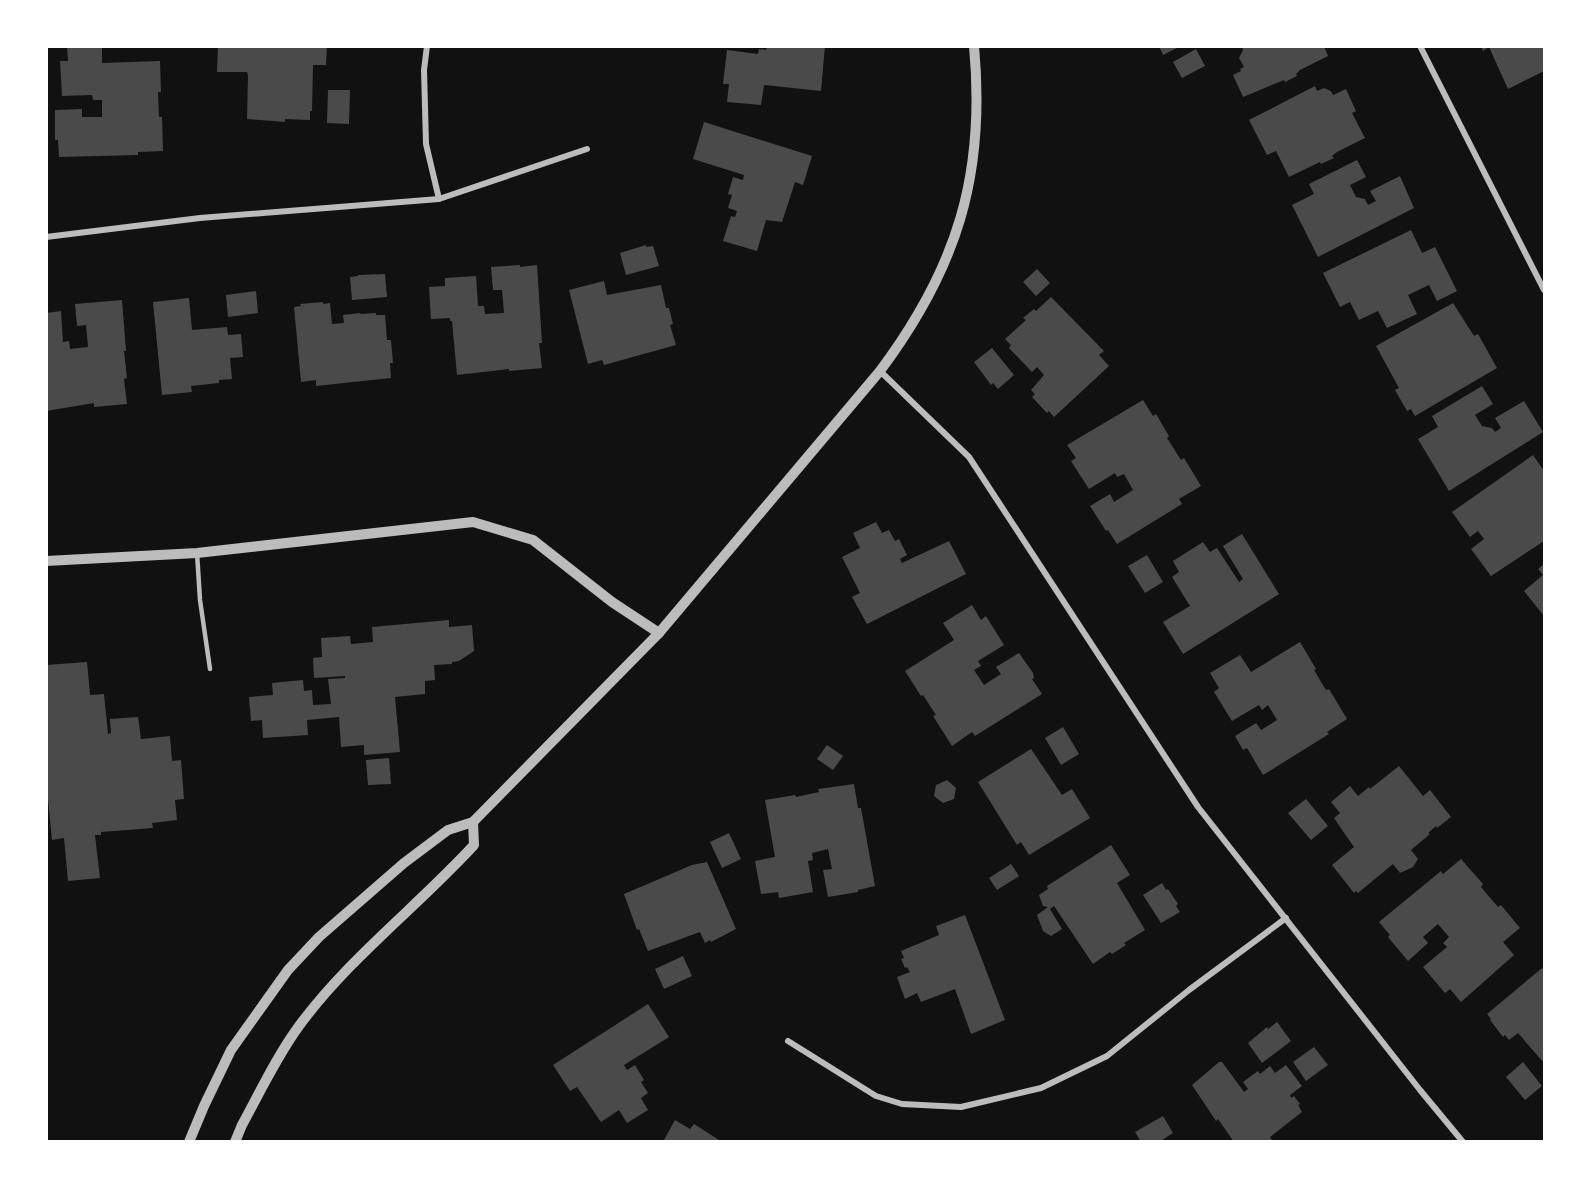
<svg xmlns="http://www.w3.org/2000/svg" width="1591" height="1188" font-family="'Source Serif 4',serif">
	<style>
		.building { fill: #4a4a4a }
		.lines { fill: none; stroke-linecap: round; stroke-linejoin: round }
		.service { stroke: #bcbcbc; stroke-width: 4.5 }
		.minor { stroke: #bcbcbc; stroke-width: 6 }
		.tertiary { stroke: #bcbcbc; stroke-width: 10 }
	</style>
	<rect width="100%" height="100%" fill="#111"/>
	<!-- building -->
	<g class="building">
		<path d="M67,46H102V63L160,61L161,92H158L159,117H162L163,151L138,152V155L59,157L58,140H55V110L82,109V117H102V100H93L92,95L62,96L60,61H68Z"/>
		<path d="M218,46H327L326,65H313L312,111H310V120L285,119V122L247,119L248,75L247,72H217Z"/>
		<path d="M767,46H825L821,91L764,85L761,105L727,102L729,84H723L727,50L758,54L759,49L766,50Z"/>
		<path d="M1159,46H1175L1177,48L1163,55Z"/>
		<path d="M1242,46H1324L1328,56L1300,70L1296,74L1297,76L1285,82L1284,80L1243,97L1233,75L1241,71L1240,69L1244,67L1239,58L1243,50Z"/>
		<path d="M1481,46H1544V71L1508,89L1489,47L1483,51Z"/>
		<path d="M1196,49L1205,66L1182,78L1173,62Z"/>
		<path d="M1315,86L1317,91L1324,88L1331,91L1333,95L1346,89L1356,111L1352,113L1365,138L1337,152L1332,156L1334,158L1321,164L1320,162L1289,177L1276,151L1267,155L1249,120Z"/>
		<path d="M328,90H350L349,124L327,123Z"/>
		<path d="M704,122L812,156L803,185L795,182L782,222L766,220L757,251L723,241L731,216L735,217L737,211L728,208L732,195L728,194L733,177L743,180L744,175L693,159Z"/>
		<path d="M1357,160L1366,177L1350,185L1356,197L1365,199L1368,205L1376,201L1370,191L1400,176L1414,208L1318,257L1292,205L1314,194L1309,184Z"/>
		<path d="M1411,230L1422,253L1435,247L1457,291L1437,301L1429,285L1408,295L1417,314L1387,328L1378,311L1359,320L1350,302L1340,307L1323,273Z"/>
		<path d="M646,245V247L653,246L659,266L626,275L620,253Z"/>
		<path d="M520,265V267L537,265L542,343H539L542,368L509,371V369L457,375L452,321H450V318L431,319L429,287L445,286V278L476,276L478,306H484L485,314L504,313L502,290H493L491,267Z"/>
		<path d="M1037,269L1050,283L1036,296L1023,282Z"/>
		<path d="M385,274L387,297L352,300L350,277L358,276V275Z"/>
		<path d="M604,281L607,295L661,285L666,308H669L673,324L670,325L676,345L604,365L602,360L588,364L569,290Z"/>
		<path d="M256,291L258,313L228,317L226,295Z"/>
		<path d="M1051,297L1104,351L1099,355L1109,366L1054,417L1049,411L1047,413L1032,397L1035,394L1031,390L1044,375L1037,367L1032,372L1009,348L1011,345L1005,339L1026,320L1023,318L1034,309L1036,311Z"/>
		<path d="M189,298L192,330L227,327L228,335L241,334L243,357L230,358L232,379L219,380V383L191,386L192,392L162,395L153,302Z"/>
		<path d="M122,300L126,351H124L127,378L124,379L127,404L94,407V403L46,411V313L61,311L63,342L69,341L70,349L88,347L86,325L77,326L75,304Z"/>
		<path d="M323,302V304L330,303L332,324L344,323L343,315L360,313L361,314L376,313V315H385L387,340H391L393,363H390L391,378L316,386V380L301,382L294,307L301,306L300,304Z"/>
		<path d="M1453,303L1474,336L1478,334L1497,368L1415,416L1411,409L1407,411L1395,390L1399,388L1376,346Z"/>
		<path d="M992,348L1014,375L998,389L993,383L991,385L974,362Z"/>
		<path d="M1482,386L1493,404L1475,415L1482,426L1492,428L1495,432L1501,428L1495,418L1524,401L1543,432L1449,491L1418,439L1438,427L1432,416Z"/>
		<path d="M1143,400L1153,416L1156,414L1169,436L1167,438L1181,460L1184,458L1201,486L1179,499L1182,504L1117,544L1108,530L1106,531L1090,506L1110,494L1114,502L1133,490L1124,474L1117,477L1115,473L1089,489L1071,461L1076,458L1067,445Z"/>
		<path d="M1533,455L1544,471V541L1491,576L1471,549L1484,539L1478,531L1470,537L1452,512Z"/>
		<path d="M876,522L882,533L889,530L895,541L899,539L907,555L900,559L902,563L949,541L966,574L867,624L852,597L860,593L842,557L860,548L853,533Z"/>
		<path d="M1242,534L1279,594L1183,654L1163,622L1190,606L1172,577L1179,572L1173,561L1203,542L1210,552L1217,548L1239,582L1243,579L1223,546Z"/>
		<path d="M1147,555L1163,582L1145,593L1128,566Z"/>
		<path d="M1544,564V616L1524,591L1543,575L1538,569Z"/>
		<path d="M972,605L981,620L986,616L1004,645L978,661L981,666L974,670L984,685L1001,674L996,667L1019,653L1033,673L1034,678L1032,679L1042,694L975,736L972,732L952,746L933,716L936,715L923,695L921,696L905,671L954,640L943,623Z"/>
		<path d="M449,620V627L472,625L474,651L459,661L452,662V664L434,665L435,680L425,681V694L395,697L400,752L364,755V745L341,747L339,717L307,720L308,735L263,738L262,720L251,721L249,697L273,695L272,683L303,680L304,691L312,690L313,705L331,704L328,679L345,678V676L314,678L313,658L322,657L321,638L350,636L351,644L373,642L372,627Z"/>
		<path d="M1300,642L1316,669L1314,670L1326,690L1329,689L1347,719L1327,732L1329,734L1263,775L1247,748L1243,750L1235,736L1256,723L1261,730L1277,720L1268,705L1262,710L1259,705L1232,721L1214,692L1219,688L1210,673L1240,655L1251,672Z"/>
		<path d="M87,662L90,695L104,694L108,734L111,733L110,719L138,717L141,739L170,736L172,761L181,760L184,799L175,800L177,820L152,823L153,828L101,832V835H95L100,878L68,881L64,838L52,840L46,779V665Z"/>
		<path d="M1063,727L1079,754L1061,765L1045,738Z"/>
		<path d="M827,745L843,756L833,770L817,759Z"/>
		<path d="M1031,749L1062,795L1072,789L1090,818L1029,855L1021,842L1017,845L978,782Z"/>
		<path d="M389,758L391,784L368,785L366,760Z"/>
		<path d="M1399,766L1423,796L1430,790L1451,817L1437,828L1436,826L1428,833L1430,834L1411,850L1418,859L1413,867L1400,873L1393,864L1358,893L1356,891L1354,893L1332,865L1354,847L1334,818L1340,813L1331,802L1350,786L1358,796L1369,787L1370,789Z"/>
		<path d="M947,780L956,788L954,799L943,803L934,796L936,785Z"/>
		<path d="M854,784L858,808H861L875,886L858,890V892L828,897L823,870L832,869L828,849L812,853L813,860L808,861L813,892L779,898L778,892L761,894L755,861L775,857L765,800L795,795L796,797L819,792L818,789Z"/>
		<path d="M1306,799L1328,826L1311,840L1288,813Z"/>
		<path d="M729,833L741,859L722,868L710,842Z"/>
		<path d="M1111,845L1130,875L1117,883L1145,930L1124,943L1126,945L1112,954L1110,952L1093,964L1054,906L1050,909L1062,929L1051,936L1043,931L1037,915L1048,907L1043,906L1039,895L1048,889L1047,886Z"/>
		<path d="M1461,859L1483,884L1481,887L1498,907L1501,905L1520,928L1503,942L1514,955L1461,1002L1450,989L1445,993L1423,967L1447,947L1443,943L1449,937L1438,924L1423,937L1428,943L1408,961L1388,937L1390,935L1379,922L1441,871L1443,874Z"/>
		<path d="M707,862L736,929L711,942L710,940L705,943L700,932L648,951L639,929L637,930L624,894L692,865Z"/>
		<path d="M1011,864L1019,876L997,890L989,878Z"/>
		<path d="M1162,883L1166,890L1168,889L1178,904L1176,906L1180,912L1161,923L1143,895Z"/>
		<path d="M965,915L1005,1020L971,1034L955,989L921,1002L917,993L905,999L897,977L910,972L907,967L905,968L901,959L904,958L901,951L939,935L936,926Z"/>
		<path d="M683,956L692,976L664,989L655,969Z"/>
		<path d="M1542,968L1544,971V1063L1518,1033L1509,1040L1505,1035L1503,1037L1490,1020L1491,1019L1487,1014Z"/>
		<path d="M648,1004L669,1037L624,1065L627,1070L635,1065L644,1080L641,1082L648,1093L641,1098L648,1110L627,1123L619,1110L601,1122L577,1087L570,1091L553,1065Z"/>
		<path d="M1277,1022L1291,1041L1262,1063L1248,1043L1267,1027L1268,1029Z"/>
		<path d="M1314,1047L1328,1065L1306,1081L1293,1062Z"/>
		<path d="M1219,1062H1222L1244,1092L1248,1089L1243,1082L1258,1071L1260,1074L1270,1066L1275,1073L1286,1065L1302,1086L1290,1095L1291,1098L1294,1096L1300,1104L1298,1105L1302,1112L1270,1137L1273,1142H1234L1218,1119L1216,1121L1192,1085Z"/>
		<path d="M1523,1062L1542,1086L1525,1100L1506,1077Z"/>
		<path d="M1163,1116L1173,1133L1159,1142H1141L1135,1132Z"/>
		<path d="M675,1120L690,1129L694,1124L722,1142H663Z"/>
	</g>
	<g class="lines">
		<!-- service -->
		<path class="service" d="M197,553L200,600L210,669"/>
		<!-- minor -->
		<g class="minor">
			<path d="M427,46L424,70L426,144L439,199"/>
			<path d="M1420,46L1544,290"/>
			<path d="M46,237L200,218L439,199L587,149"/>
			<path d="M880,371L969,457L1198,807L1420,1090L1463,1142"/>
			<path d="M788,1041L876,1096L902,1104L961,1107L1041,1088L1107,1056L1189,990L1286,918"/>
		</g>
		<!-- tertiary -->
		<g class="tertiary">
			<path d="M46,561L197,553L473,522L533,540L612,602L659,633"/>
			<path d="M189,1142L204,1106L231,1050L288,970L319,937L404,863L448,830L473,822L659,633L880,371C957,268 986,175 974,46"/>
			<path d="M235,1142L242,1125C260,1092 277,1056 299,1026C349,958 417,907 474,845L473,822"/>
		</g>
	</g>
	<!-- border -->
	<rect width="1591" height="1188" fill="none" stroke="#ffffff" stroke-width="96"/>
</svg>
